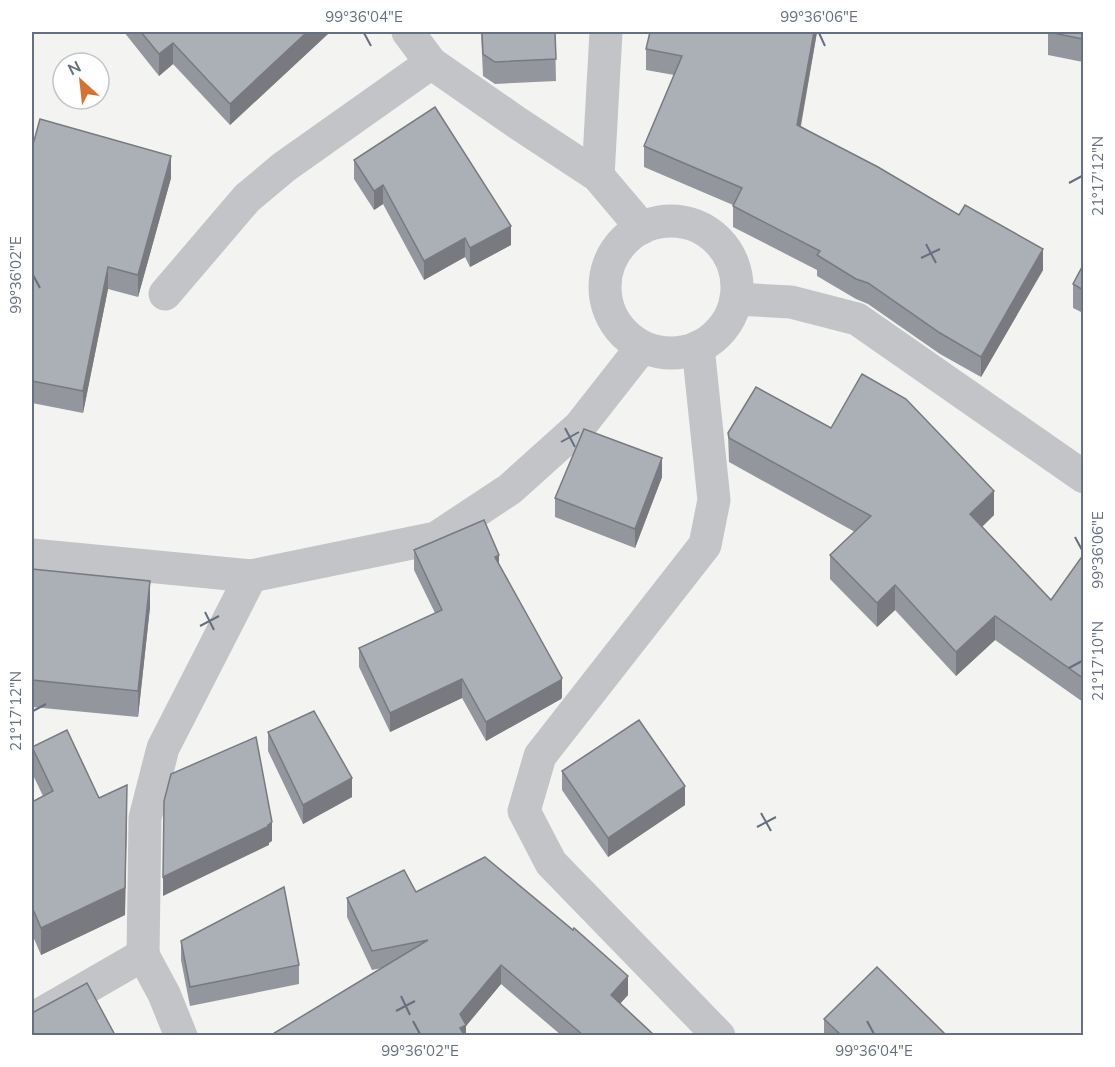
<svg xmlns="http://www.w3.org/2000/svg" width="1115" height="1067" font-family="Mulish,sans-serif">
	<style>
		.lines { fill: none; stroke-linecap: round; stroke-linejoin: round }
		.street { stroke: #c2c4c8; stroke-width: 33 }
		.wall { fill: #93969d }
		.shaded-wall { fill: #787a7f }
		.building { fill: #abafb6; stroke: #787a7f; stroke-width: 1.5 }
		.ticks { fill: none; stroke: #656f7f; stroke-width: 2 }
		.neatline { fill: none; stroke: #656f7f; stroke-width: 2 }
		.ticks-label { font-size: 15px; text-anchor: middle; fill: #656f7f }
	</style>
	<rect width="100%" height="100%" fill="#f3f4f1"/>
	<g class="lines">
		<!-- street -->
		<g class="street">
			<path d="M408,32L431,63L516,122L598,176L642,228"/>
			<path d="M598,176L606,32"/>
			<circle cx="671" cy="287" r="66"/>
			<path d="M165,294L247,198L284,167L431,63"/>
			<path d="M736,299L791,302L857,319L1084,477"/>
			<path d="M698,347L714,500L705,545L540,756L524,811L551,863L719,1036"/>
			<path d="M32,555L251,576L436,538L510,489L580,426L642,347"/>
			<path d="M143,955L145,818L163,748L251,576"/>
			<path d="M32,1019L143,955L164,994L181,1036"/>
		</g>
	</g>
	<!-- wall -->
	<g class="wall">
		<path d="M124,32H329V33L230,125L173,64L159,76Z"/>
		<path d="M481,32H555L556,81L495,84L483,76Z"/>
		<path d="M650,32H817L801,126L1043,270L981,377L940,354L868,304L856,299L817,276V270L733,227V205L644,167V146L674,75L646,70V49Z"/>
		<path d="M1048,32H1083V62L1048,55Z"/>
		<path d="M32,148L171,178L138,297L108,289L83,413L32,403Z"/>
		<path d="M354,160L511,245L470,267L465,257L424,280L383,204L374,210L354,179Z"/>
		<path d="M1083,265V313L1073,308V284Z"/>
		<path d="M831,428L994,515L982,527L1051,600L1083,555V702L995,640L956,676L895,610L877,627L830,579V555L855,532L729,462L728,433Z"/>
		<path d="M662,477L635,548L555,517V498Z"/>
		<path d="M414,550L499,565L562,697L561,699L486,741L462,698L390,732L359,667V648L435,613L414,570Z"/>
		<path d="M32,569L150,607L138,717L32,707Z"/>
		<path d="M268,732L352,797L303,824L268,751Z"/>
		<path d="M32,747L99,798L127,812L125,915L41,955L32,934V802L43,796L32,773Z"/>
		<path d="M562,771L685,805L608,857L562,790Z"/>
		<path d="M416,892L628,995L620,1003L654,1035H561L501,984L466,1026V1035L382,968L372,970L347,917V898Z"/>
		<path d="M181,941L299,965V984L190,1006L181,960Z"/>
		<path d="M824,1019L946,1035H824Z"/>
	</g>
	<!-- shaded-wall -->
	<g class="shaded-wall">
		<path d="M307,32H329V33L230,125V104Z"/>
		<path d="M814,32H817L797,145V125Z"/>
		<path d="M173,43V64L159,76V54Z"/>
		<path d="M171,156V178L138,297V275Z"/>
		<path d="M383,185V204L374,210V191Z"/>
		<path d="M511,226V245L470,267V248Z"/>
		<path d="M465,238V257L424,280V261Z"/>
		<path d="M1043,249V270L981,377V357Z"/>
		<path d="M108,267V289L83,413V391Z"/>
		<path d="M662,458V477L635,548V529Z"/>
		<path d="M994,491V515L970,538V514Z"/>
		<path d="M499,555V574L495,557Z"/>
		<path d="M150,581V607L138,717V691Z"/>
		<path d="M895,585V610L877,627V603Z"/>
		<path d="M995,616V640L956,676V652Z"/>
		<path d="M562,678V697L561,699L486,741V722Z"/>
		<path d="M462,679V698L390,732V713Z"/>
		<path d="M352,778V797L303,824V805Z"/>
		<path d="M127,785L125,915L41,955V928Z"/>
		<path d="M685,786V805L608,857V838Z"/>
		<path d="M272,822V841L269,843V845L163,896V877Z"/>
		<path d="M501,965V984L466,1026V1035H460V1014Z"/>
		<path d="M628,976V995L611,1014V995Z"/>
	</g>
	<!-- building -->
	<g class="building">
		<path d="M141,32H307L230,104L173,43L159,54Z"/>
		<path d="M482,32H555L556,59L495,62L483,54Z"/>
		<path d="M650,32H814L797,125L878,167L959,215L965,205L1043,249L981,357L940,333L868,283L856,279L817,255L820,251L733,206L742,188L644,146L682,56L646,49Z"/>
		<path d="M1048,32H1083V39Z"/>
		<path d="M435,107L511,226L470,248L465,238L424,261L383,185L374,191L354,160Z"/>
		<path d="M40,119L171,156L138,275L108,267L83,391L32,381V148Z"/>
		<path d="M1083,265V290L1073,284Z"/>
		<path d="M862,374L906,399L994,491L970,514L1051,600L1083,555V678L995,616L956,652L895,585L877,603L830,555L871,516L729,438L728,433L756,387L831,428Z"/>
		<path d="M584,429L662,458L635,529L555,498Z"/>
		<path d="M484,520L499,555L495,557L562,678L561,680L486,722L462,679L390,713L359,648L442,610L414,550Z"/>
		<path d="M32,569L150,581L138,691L32,680Z"/>
		<path d="M314,711L352,778L303,805L268,732Z"/>
		<path d="M639,720L685,786L608,838L562,771Z"/>
		<path d="M67,730L99,798L127,785L125,888L41,928L32,907V802L53,791L32,747Z"/>
		<path d="M256,737L272,822L268,825L269,826L163,877L164,801L171,774Z"/>
		<path d="M485,857L573,930L574,928L628,976L611,995L654,1035H583L501,965L460,1014L466,1025L460,1028L464,1035H271L428,940L372,951L347,898L404,870L416,892Z"/>
		<path d="M284,887L299,965L190,987L181,941Z"/>
		<path d="M877,967L937,1026L946,1035H841L824,1019Z"/>
		<path d="M87,983L115,1035H32V1013Z"/>
	</g>
	<!-- ticks -->
	<path class="ticks" d="M364,33L371,46M819,33L825,46M1069,183L1082,176M926,244L936,263M921,258L940,249M33,275L40,288M565,428L575,447M561,442L579,432M1075,537L1082,550M205,612L214,630M200,626L219,616M1069,668L1082,661M33,711L46,704M761,813L771,831M757,827L776,817M401,996L410,1015M396,1011L415,1001M413,1021L420,1034M867,1021L874,1034"/>
	<!-- border -->
	<rect width="1115" height="1067" fill="none" stroke="#ffffff" stroke-width="66"/>
	<!-- north arrow -->
	<g transform="translate(81 81) rotate(333)"><circle r="28" fill="#ffffff" stroke="#c1c5cc" stroke-width="1.5"/>
	<path d="M0-4.5L10 22L0 15L-10 22Z" fill="#d47231"/>
	<text y="-9" font-size="16" font-weight="bold" text-anchor="middle" fill="#656f7f">N</text>
	</g>
	<rect x="33" y="33" width="1049" height="1001" class="neatline"/>
	<g class="ticks-label">
		<text x="364" y="22">99°36'04"E</text>
		<text x="819" y="22">99°36'06"E</text>
		<text transform="translate(1098 176) rotate(-90)" y="5">21°17'12"N</text>
		<text transform="translate(16 275) rotate(-90)" y="5">99°36'02"E</text>
		<text transform="translate(1098 550) rotate(-90)" y="5">99°36'06"E</text>
		<text transform="translate(1098 661) rotate(-90)" y="5">21°17'10"N</text>
		<text transform="translate(16 711) rotate(-90)" y="5">21°17'12"N</text>
		<text x="420" y="1056">99°36'02"E</text>
		<text x="874" y="1056">99°36'04"E</text>
	</g>
</svg>
